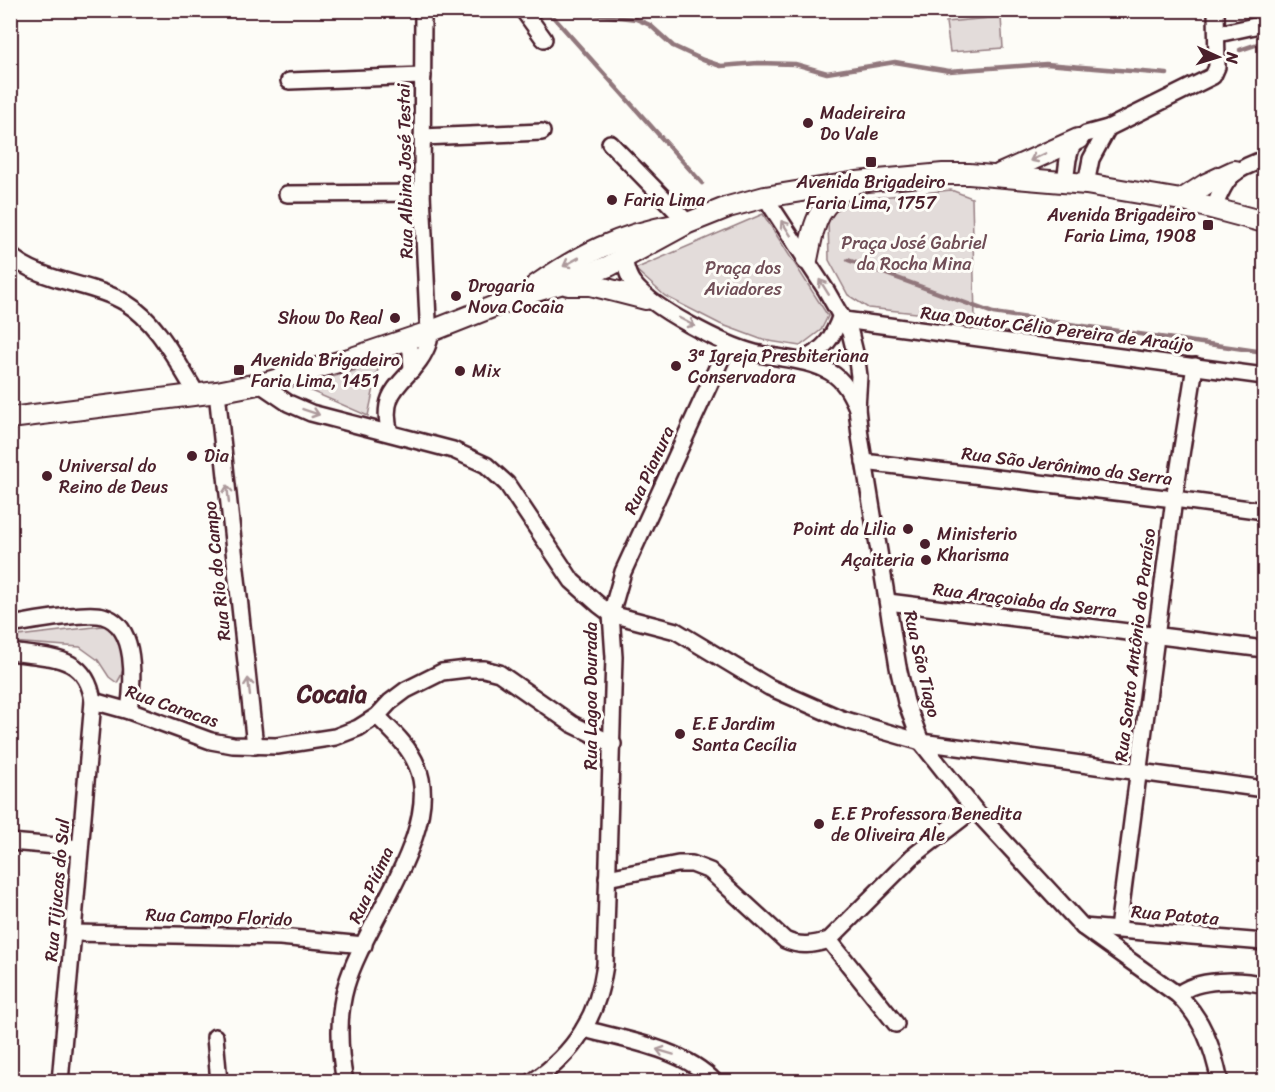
<svg xmlns="http://www.w3.org/2000/svg" width="1275" height="1092" font-family="Sriracha,sans-serif">
	<style>
		.green { fill: #e3dcda; stroke: #967e82; stroke-width: 1.5 }
		.lines { fill: none; stroke-linecap: round; stroke-linejoin: round }
		.stream { stroke: #91777b; stroke-width: 4.5 }
		.minor-casing { stroke: #4a1f2b; stroke-width: 20 }
		.major-casing { stroke: #4a1f2b; stroke-width: 24 }
		.minor { stroke: #fdfcf7; stroke-width: 15 }
		.major { stroke: #fdfcf7; stroke-width: 20 }
		.oneway { stroke: #ac999b }
		.poi-dot { fill: #4a1f2b; stroke: #fdfcf7; stroke-width: 2 }
		.labels { text-anchor: middle; dominant-baseline: central; stroke-width: 6; stroke-linejoin: round; paint-order: stroke }
		.poi-label { font-size: 18px; fill: #4a1f2b; stroke: #fdfcf7; text-anchor: start }
		.street-label { font-size: 18px; fill: #4a1f2b; stroke: #fdfcf7 }
		.park-label { font-size: 18px; fill: #704e57; stroke: #fdfcf7 }
		.district-label { font-size: 24px; font-weight: bold; fill: #4a1f2b; stroke: #fdfcf7 }
	</style>
	<rect width="100%" height="100%" fill="#fdfcf7"/>
	<filter id="ink" filterUnits="userSpaceOnUse"><feTurbulence type="fractalNoise" baseFrequency=".0167" numOctaves="2"/><feDisplacementMap in="SourceGraphic" scale="12" xChannelSelector="R" yChannelSelector="G"/><feConvolveMatrix kernelMatrix="1 2 1 2 8 2 1 2 1" color-interpolation-filters="sRGB"/></filter>
	<g filter="url(#ink)">
		<!-- green -->
		<g class="green">
			<path d="M1001,17L1003,48L950,52L946,22Z"/>
			<path d="M951,190L972,198L975,319L868,308L848,295L829,260L828,217L850,200Z"/>
			<path d="M763,214L828,316L821,330L800,346L763,340L720,324L665,296L635,269Z"/>
			<path d="M379,364L368,416L304,388L321,380Z"/>
			<path d="M111,625C121,645 131,662 117,683L109,677L98,660L80,647L11,642L10,637Z"/>
		</g>
		<g class="lines">
			<!-- stream -->
			<g class="stream">
				<path d="M547,10L702,183"/>
				<path d="M558,10L636,19L650,25L673,46L703,60L721,66L758,63L795,64L827,73L895,62L949,71L1046,64L1167,74"/>
				<path d="M1240,50L1264,42"/>
				<path d="M848,260L993,313L1264,352"/>
			</g>
			<!-- minor casing -->
			<g class="minor-casing">
				<g id="minor">
					<path d="M523,10L544,39"/>
					<path d="M1218,34L1264,24"/>
					<path d="M289,81L423,76"/>
					<path d="M422,137L542,132"/>
					<path d="M610,143L688,223"/>
					<path d="M1065,182L1068,159L1071,148L1078,139L1086,134L1108,128L1213,76L1217,67L1216,10"/>
					<path d="M1086,184L1091,159L1108,128"/>
					<path d="M287,194L422,193"/>
					<path d="M765,197L826,290L850,332L857,361L859,376L857,408L860,436L898,667L906,702L921,742L974,809L1083,927L1178,995C1203,1019 1213,1048 1220,1082"/>
					<path d="M1214,208C1227,174 1232,172 1264,159"/>
					<path d="M623,248C624,260 626,274 633,283C651,308 724,345 755,353C780,359 808,359 830,372C844,380 851,394 857,408"/>
					<path d="M10,255C39,282 94,283 126,303C159,323 177,363 197,394"/>
					<path d="M844,320L1264,376"/>
					<path d="M406,340L411,351L412,370"/>
					<path d="M801,361C825,349 832,340 841,315"/>
					<path d="M260,384L288,403L311,413L453,450L486,465L507,484L572,581L599,605L611,614L676,631L769,687L842,719L921,742L1264,789"/>
					<path d="M217,392L255,746"/>
					<path d="M390,433C376,382 417,381 429,341L422,193L423,10"/>
					<path d="M864,462L1174,499L1264,511"/>
					<path d="M888,602L1264,649"/>
					<path d="M10,625C30,622 86,611 103,616C138,626 133,683 129,711"/>
					<path d="M10,652C50,658 86,654 93,701L60,1082"/>
					<path d="M93,701L129,711L211,741L233,745L277,746L335,737L358,728L377,716L390,702L406,690L442,672L467,669H484L499,673L572,724L613,744"/>
					<path d="M10,842L80,848"/>
					<path d="M607,878L678,864H692L710,871L785,940C800,947 813,945 829,940L912,857L974,809"/>
					<path d="M1083,927L1264,942"/>
					<path d="M1118,929L1174,499L1195,366"/>
					<path d="M73,933L280,937L364,945"/>
					<path d="M829,940L896,1024"/>
					<path d="M1178,995C1196,978 1241,979 1264,985"/>
					<path d="M584,1029C626,1040 684,1049 715,1082"/>
					<path d="M215,1037L219,1082"/>
					<path d="M345,1082C339,1050 337,1017 346,986C363,925 444,828 417,766C409,746 392,731 377,716"/>
					<path d="M532,1082C575,1053 598,1016 605,965L614,657L611,614L623,572L728,344"/>
				</g>
			</g>
			<!-- major casing -->
			<g class="major-casing">
				<g id="major">
					<path d="M1000,174L1078,139"/>
					<path d="M1181,200L1206,184L1234,171"/>
					<path d="M807,260C815,221 816,206 852,185"/>
					<path d="M568,285H591L646,299"/>
					<path d="M535,286C581,254 619,235 674,225"/>
					<path d="M10,418L217,392L268,382L349,359L429,332L523,295L570,281L609,266L688,223L728,207L765,197L857,182L943,174H969L1086,184L1181,200L1264,222"/>
				</g>
			</g>
			<!-- minor -->
			<use href="#minor" class="minor"/>
			<!-- major -->
			<use href="#major" class="major"/>
		</g>
		<!-- one-way arrows -->
		<defs><path id="oneway-shaft" d="M-6 0H5M1.5-3L5.5 0L1.5 3" fill="none" stroke-width="1.6" stroke-linecap="round" stroke-linejoin="round" transform="scale(1.5)"/></defs>
		<g class="oneway">
			<use href="#oneway-shaft" transform="translate(1038 157) rotate(155)"/>
			<use href="#oneway-shaft" transform="translate(786 228) rotate(-123)"/>
			<use href="#oneway-shaft" transform="translate(571 262) rotate(151)"/>
			<use href="#oneway-shaft" transform="translate(824 287) rotate(-122)"/>
			<use href="#oneway-shaft" transform="translate(687 322) rotate(28)"/>
			<use href="#oneway-shaft" transform="translate(311 412) rotate(19)"/>
			<use href="#oneway-shaft" transform="translate(228 494) rotate(-96)"/>
			<use href="#oneway-shaft" transform="translate(249 687) rotate(-96)"/>
			<use href="#oneway-shaft" transform="translate(665 1052) rotate(-163)"/>
		</g>
	</g>
	<!-- markers -->
	<g class="poi-dot">
		<circle cx="808" cy="123" r="6"/>
		<rect x="865" y="156" width="12" height="12" rx="3"/>
		<circle cx="612" cy="200" r="6"/>
		<rect x="1202" y="219" width="12" height="12" rx="3"/>
		<circle cx="456" cy="296" r="6"/>
		<circle cx="395" cy="318" r="6"/>
		<circle cx="676" cy="366" r="6"/>
		<rect x="233" y="364" width="12" height="12" rx="3"/>
		<circle cx="460" cy="371" r="6"/>
		<circle cx="192" cy="456" r="6"/>
		<circle cx="47" cy="476" r="6"/>
		<circle cx="908" cy="529" r="6"/>
		<circle cx="925" cy="544" r="6"/>
		<circle cx="926" cy="560" r="6"/>
		<circle cx="680" cy="734" r="6"/>
		<circle cx="819" cy="824" r="6"/>
	</g>
	<g class="labels">
		<!-- poi labels -->
		<g class="poi-label">
			<text x="820" y="113">Madeireira<tspan x="820" dy="21">Do Vale</tspan></text>
			<text x="871" y="182" text-anchor="middle">Avenida Brigadeiro<tspan x="871" dy="21">Faria Lima, 1757</tspan></text>
			<text x="624" y="200">Faria Lima</text>
			<text x="1196" y="215" text-anchor="end">Avenida Brigadeiro<tspan x="1196" dy="21">Faria Lima, 1908</tspan></text>
			<text x="468" y="286">Drogaria<tspan x="468" dy="21">Nova Cocaia</tspan></text>
			<text x="383" y="318" text-anchor="end">Show Do Real</text>
			<text x="688" y="356">3ª Igreja Presbiteriana<tspan x="688" dy="21">Conservadora</tspan></text>
			<text x="251" y="360">Avenida Brigadeiro<tspan x="251" dy="21">Faria Lima, 1451</tspan></text>
			<text x="472" y="371">Mix</text>
			<text x="204" y="456">Dia</text>
			<text x="59" y="466">Universal do<tspan x="59" dy="21">Reino de Deus</tspan></text>
			<text x="896" y="529" text-anchor="end">Point da Lilia</text>
			<text x="937" y="534">Ministerio<tspan x="937" dy="21">Kharisma</tspan></text>
			<text x="914" y="560" text-anchor="end">Açaiteria</text>
			<text x="692" y="724">E.E Jardim<tspan x="692" dy="21">Santa Cecília</tspan></text>
			<text x="831" y="814">E.E Professora Benedita<tspan x="831" dy="21">de Oliveira Ale</tspan></text>
		</g>
		<!-- street labels -->
		<g class="street-label">
			<text transform="translate(405 171) rotate(-91)">Rua Albina José Testai</text>
			<text transform="translate(1057 329) rotate(7)">Rua Doutor Célio Pereira de Araújo</text>
			<text transform="translate(1067 466) rotate(7)">Rua São Jerônimo da Serra</text>
			<text transform="translate(649 470) rotate(-65)">Rua Pianura</text>
			<text transform="translate(217 571) rotate(-96)">Rua Rio do Campo</text>
			<text transform="translate(1025 600) rotate(7)">Rua Araçoiaba da Serra</text>
			<text transform="translate(1135 645) rotate(-83)">Rua Santo Antônio do Paraíso</text>
			<text transform="translate(922 664) rotate(77)">Rua São Tiago</text>
			<text transform="translate(591 696) rotate(-90)">Rua Lagoa Dourada</text>
			<text transform="translate(172 706) rotate(19)">Rua Caracas</text>
			<text transform="translate(371 885) rotate(-65)">Rua Piúma</text>
			<text transform="translate(57 890) rotate(-85)">Rua Tijucas do Sul</text>
			<text transform="translate(1175 915) rotate(5)">Rua Patota</text>
			<text transform="translate(219 917) rotate(2)">Rua Campo Florido</text>
		</g>
		<!-- park labels -->
		<g class="park-label">
			<text x="914" y="243">Praça José Gabriel<tspan x="914" dy="21">da Rocha Mina</tspan></text>
			<text x="743" y="268">Praça dos<tspan x="743" dy="21">Aviadores</tspan></text>
		</g>
		<!-- district labels -->
		<g class="district-label">
			<text x="332" y="694">Cocaia</text>
		</g>
	</g>
	<!-- margin -->
	<rect width="1275" height="1092" fill="none" stroke="#fdfcf7" stroke-width="36"/>
	<rect x="18" y="18" width="1239" height="1056" fill="none" stroke="#4a1f2b" stroke-width="2" filter="url(#ink)"/>
	<!-- north arrow -->
	<g transform="translate(1218 57) rotate(94)" stroke="#fdfcf7" stroke-width="4.5" paint-order="stroke">
	<path d="M0-4.5L10 22L0 15L-10 22Z" fill="#4a1f2b"/>
	<text y="-9" font-size="16" font-weight="bold" text-anchor="middle" fill="#4a1f2b">N</text>
	</g>
</svg>
